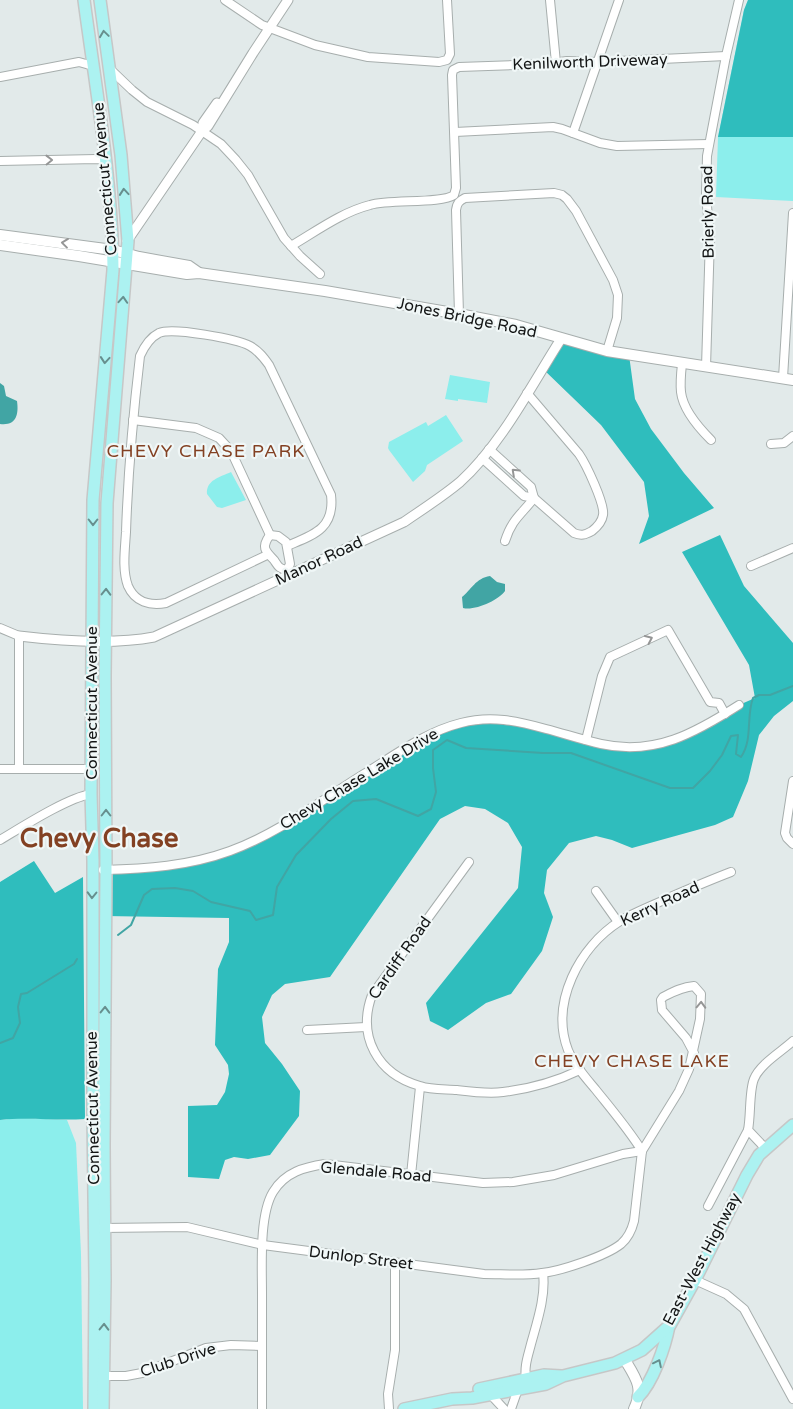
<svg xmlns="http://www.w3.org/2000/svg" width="793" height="1409" font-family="'Varela Round',sans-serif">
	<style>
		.green { fill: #8ceeec }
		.forest { fill: #2fbdbd }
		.water { fill: #41a5a4 }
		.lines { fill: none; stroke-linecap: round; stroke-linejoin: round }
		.stream { stroke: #41a5a4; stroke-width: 2 }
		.minor-casing { stroke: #a7aead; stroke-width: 10 }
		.tertiary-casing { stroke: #a7aead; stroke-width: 11 }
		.secondary-casing { stroke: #a7aead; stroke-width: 12 }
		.primary-casing { stroke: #c6c7c7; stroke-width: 14 }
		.minor { stroke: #fff; stroke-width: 8 }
		.tertiary { stroke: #fff; stroke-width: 9 }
		.secondary { stroke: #fff; stroke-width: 10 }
		.primary { stroke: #acf2f1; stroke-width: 11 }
		.oneway { stroke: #678f8e }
		.oneway2 { stroke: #959696 }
		.labels { text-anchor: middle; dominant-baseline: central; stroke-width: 4.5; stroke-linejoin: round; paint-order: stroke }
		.street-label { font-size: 16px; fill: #131515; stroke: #f0f7f7 }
		.neighbourhood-label { font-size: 18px; letter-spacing: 1px; fill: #834123; stroke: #f0f7f7 }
		.town-label { font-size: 26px; font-weight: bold; fill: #834123; stroke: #f0f7f7 }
	</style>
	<rect width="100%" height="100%" fill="#e2eaea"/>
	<!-- green -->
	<g class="green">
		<path d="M748,0H793V201L716,197L718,137L744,10Z"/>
		<path d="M450,375L490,382L487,403L458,399V401L445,399Z"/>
		<path d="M446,415L463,441L427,465L425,471L413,482L389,450L388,448L389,442L426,422L428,426Z"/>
		<path d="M231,472L246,500L222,508L217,507L207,494C206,480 220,477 231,472Z"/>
		<path d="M19,1118L67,1120L76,1143L81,1254L83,1409H0V1120Z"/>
	</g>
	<!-- forest -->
	<g class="forest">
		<path d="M748,0H793V137H718L744,10Z"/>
		<path d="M561,339L629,355L635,399L651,429L684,473L714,508L639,544L649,516L644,482L601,425L542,368Z"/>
		<path d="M720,535L744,586L793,643V701L774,716L759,735L748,781L733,817L715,825L632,848L612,840L596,836L569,843L547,870L544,893L553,917L542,951L511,994L486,1003L448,1030L430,1021L426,1003L518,888L522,847L508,823L485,809L465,806L440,819L330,977L285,984L272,995L262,1017L265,1043L282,1064L300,1091L299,1116L270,1155L248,1159L234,1157L225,1160L219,1179L188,1177V1106L217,1105L225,1092L229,1074L228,1065L215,1045L218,969L229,942V918L105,916L106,870L199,860L255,840L439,730L492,718L620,747L673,741L739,705L755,698L749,665L682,552Z"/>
		<path d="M34,861L55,893L83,877L85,1119C57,1121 28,1117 0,1120V882Z"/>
	</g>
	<!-- water -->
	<g class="water">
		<path d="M0,383L4,386L6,396L17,401C19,415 16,426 0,424Z"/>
		<path d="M490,576L497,582L505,584V591C499,600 475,611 463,608L462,597C471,590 476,578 490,576Z"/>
	</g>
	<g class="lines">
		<!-- stream -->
		<g class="stream">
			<path d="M118,935L131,925L144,895L152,889L175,888L193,891L211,902L250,911L256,920L273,915L277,887L296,855L331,819L353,801L376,799L418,816L431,809L436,792L433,768V750L447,740L466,748L543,753H571L670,788H693L710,771L722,755L731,736L738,735L736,754L741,757C753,740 746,716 753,698L759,695H770L793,686"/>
			<path d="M0,1043L13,1038L20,1023L18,1007L21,994L27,993L74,964L77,959"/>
		</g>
		<!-- minor casing -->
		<g class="minor-casing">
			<g id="minor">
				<path d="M225,0L262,25L315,45L368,57L439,62L447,60L450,54L447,0"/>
				<path d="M550,0L556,63"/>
				<path d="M110,69L132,90L147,102L193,125L221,144L236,160L248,175L284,238L300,256L320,274"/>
				<path d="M0,77L79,62L93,66"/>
				<path d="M455,132L553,127L562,129L600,143L617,146L709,144"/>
				<path d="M573,133L619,0"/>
				<path d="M0,161L96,159L107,160"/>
				<path d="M291,246C315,232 342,212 370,205C390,199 441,204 454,195L456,188L452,75L453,70L459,67L544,64L567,61L597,62L726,56"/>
				<path d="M459,314L456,210C457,203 459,201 465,198L554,193L562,195L567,199L576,211L613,280L618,295L617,318L607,351"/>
				<path d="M682,364C681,373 680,383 681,392C683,410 699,428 711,440"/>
				<path d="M706,367L710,237L706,196L707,156L726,56L739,0"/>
				<path d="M783,378L793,213"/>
				<path d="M133,420L196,428L219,438L231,451L270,535"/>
				<path d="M771,444L784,443L793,436"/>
				<path d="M489,449L531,487L534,498"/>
				<path d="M482,458L524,496L534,498L574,533C581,536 585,535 592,531C597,527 602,522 603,515C605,504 586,464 579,454L527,393"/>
				<path d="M270,535L278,536L286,542L290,564L287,570L288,575"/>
				<path d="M270,535C261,547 265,551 274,560C278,566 279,569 287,570"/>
				<path d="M505,541C512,519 521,515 534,498"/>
				<path d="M267,555L166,603C150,606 135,602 128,586C122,570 125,549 126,532C128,473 133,415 140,356C144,347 149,338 159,333C173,327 237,339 250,346C259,351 264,358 269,365L331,495C335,529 313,535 287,546"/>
				<path d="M751,566L793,548"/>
				<path d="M0,628L19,636V769"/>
				<path d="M586,740L602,676L610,657L668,630L710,702L719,703L725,714"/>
				<path d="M0,769H92"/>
				<path d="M793,781L785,833L787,838L793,844"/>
				<path d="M0,840C22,827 67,798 91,794"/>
				<path d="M469,862L372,995C357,1036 377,1074 420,1086C431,1090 445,1089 457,1090C473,1092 488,1094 503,1092C528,1089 557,1081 580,1070"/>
				<path d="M103,870C146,869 189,866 230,851C277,834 322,800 364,774C395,755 425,732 461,723C491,715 517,721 546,729C565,734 583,740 601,744C655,756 695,733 739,705"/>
				<path d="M596,891L618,922"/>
				<path d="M307,1030L366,1027"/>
				<path d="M765,1148L748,1130C751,1115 749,1091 754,1079C760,1064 781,1052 793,1041"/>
				<path d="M411,1175L420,1087"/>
				<path d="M708,1206L748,1130"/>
				<path d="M102,1228L187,1227L263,1245L484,1274C503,1274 523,1276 542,1273C561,1271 606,1256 621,1244C628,1238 632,1229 634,1221L642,1151L679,1091L689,1069L700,1019L701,994L694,986C682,987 673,992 663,997L661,1000L662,1010L686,1038L694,1053"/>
				<path d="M695,1280L726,1294L744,1309L793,1399"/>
				<path d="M99,1376H126L142,1373L206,1348L231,1345L262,1346"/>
				<path d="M526,1379C524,1366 528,1356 531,1344C537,1322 546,1296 543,1273"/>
				<path d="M491,1395L504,1409"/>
				<path d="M262,1409C262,1371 262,1332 262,1294C262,1266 259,1215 273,1192C285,1172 305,1167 325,1164L483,1183L513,1182L554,1175L623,1154L642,1151C629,1130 612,1110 596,1090C586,1078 574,1065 568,1050C550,1003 579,947 620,921C635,912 652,906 668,898C689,889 710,880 731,872"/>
				<path d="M389,1409L388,1394L395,1350V1263"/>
				<path d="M511,1409L518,1389"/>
			</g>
		</g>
		<!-- tertiary casing -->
		<g class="tertiary-casing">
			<g id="tertiary">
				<path d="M202,131L203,123L217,103"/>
				<path d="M127,241L202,131L208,126L253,53L288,0"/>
				<path d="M19,636C61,641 112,645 154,637L404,522C423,509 442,497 460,482C501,445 531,386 561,339"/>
			</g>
		</g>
		<!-- secondary casing -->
		<g class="secondary-casing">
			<g id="secondary">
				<path d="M0,235L113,250L139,257L189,266L199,273"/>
				<path d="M0,245L79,256L187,274L199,273L325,291L459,314L516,325L607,351L793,380"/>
				<path d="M625,1360C636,1378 644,1388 634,1409"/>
			</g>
		</g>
		<!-- primary casing -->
		<g class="primary-casing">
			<g id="primary">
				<path d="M84,0C96,90 112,179 113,270L93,500L91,794L93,861V1114L95,1279L94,1409"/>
				<path d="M100,0L121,155L128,241L107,503L105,676L106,870L104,1146L105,1281L103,1409"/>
				<path d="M479,1389L544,1375L561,1376"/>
				<path d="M638,1397C653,1382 665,1347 669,1326"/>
				<path d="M404,1409L452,1399L472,1398L546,1384L563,1376L615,1363L642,1350L670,1325L695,1280L747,1175L759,1155L793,1125"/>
			</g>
		</g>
		<!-- minor -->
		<use href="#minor" class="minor"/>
		<!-- tertiary -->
		<use href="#tertiary" class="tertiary"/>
		<!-- secondary -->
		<use href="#secondary" class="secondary"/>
		<!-- primary -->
		<use href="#primary" class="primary"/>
	</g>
	<!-- one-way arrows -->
	<defs><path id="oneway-chevron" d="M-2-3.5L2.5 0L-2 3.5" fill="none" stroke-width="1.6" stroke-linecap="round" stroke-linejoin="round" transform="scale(1.25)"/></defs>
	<g class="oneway">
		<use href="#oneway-chevron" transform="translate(104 34) rotate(-98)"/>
		<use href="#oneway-chevron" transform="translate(124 192) rotate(-95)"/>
		<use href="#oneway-chevron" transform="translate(123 300) rotate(-86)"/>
		<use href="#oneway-chevron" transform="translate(105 360) rotate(95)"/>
		<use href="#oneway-chevron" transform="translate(93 522) rotate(90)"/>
		<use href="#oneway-chevron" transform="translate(106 592) rotate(-89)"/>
		<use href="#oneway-chevron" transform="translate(106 813) rotate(-90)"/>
		<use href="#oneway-chevron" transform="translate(92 895) rotate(91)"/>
		<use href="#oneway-chevron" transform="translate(105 1010) rotate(-89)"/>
		<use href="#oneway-chevron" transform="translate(104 1327) rotate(-89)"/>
		<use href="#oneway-chevron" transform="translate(658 1363) rotate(-64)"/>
	</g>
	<g class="oneway2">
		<use href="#oneway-chevron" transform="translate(49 160) rotate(-1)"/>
		<use href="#oneway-chevron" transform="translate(65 243) rotate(-173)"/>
		<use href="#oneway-chevron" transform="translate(515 472) rotate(-137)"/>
		<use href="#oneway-chevron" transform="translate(649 639) rotate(-25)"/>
		<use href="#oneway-chevron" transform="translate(701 1005) rotate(-88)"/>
	</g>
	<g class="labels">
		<!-- street labels -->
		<g class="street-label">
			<text transform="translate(590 62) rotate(-2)">Kenilworth Driveway</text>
			<text transform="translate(105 179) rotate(-95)">Connecticut Avenue</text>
			<text transform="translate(708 212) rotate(-91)">Brierly Road</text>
			<text transform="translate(467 318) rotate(12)">Jones Bridge Road</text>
			<text transform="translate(319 561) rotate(-25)">Manor Road</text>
			<text transform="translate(92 703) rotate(-90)">Connecticut Avenue</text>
			<text transform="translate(359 779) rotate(-31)">Chevy Chase Lake Drive</text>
			<text transform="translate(660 904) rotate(-25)">Kerry Road</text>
			<text transform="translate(400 958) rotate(-55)">Cardiff Road</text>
			<text transform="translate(93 1108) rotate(-91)">Connecticut Avenue</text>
			<text transform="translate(376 1172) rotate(5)">Glendale Road</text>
			<text transform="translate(361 1258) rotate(7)">Dunlop Street</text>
			<text transform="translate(702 1259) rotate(-62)">East-West Highway</text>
			<text transform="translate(178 1360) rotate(-18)">Club Drive</text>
		</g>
		<!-- neighbourhood labels -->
		<g class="neighbourhood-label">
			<text x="206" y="451">CHEVY CHASE PARK</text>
			<text x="632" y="1061">CHEVY CHASE LAKE</text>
		</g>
		<!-- town labels -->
		<g class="town-label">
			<text x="99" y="838">Chevy Chase</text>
		</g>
	</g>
</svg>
